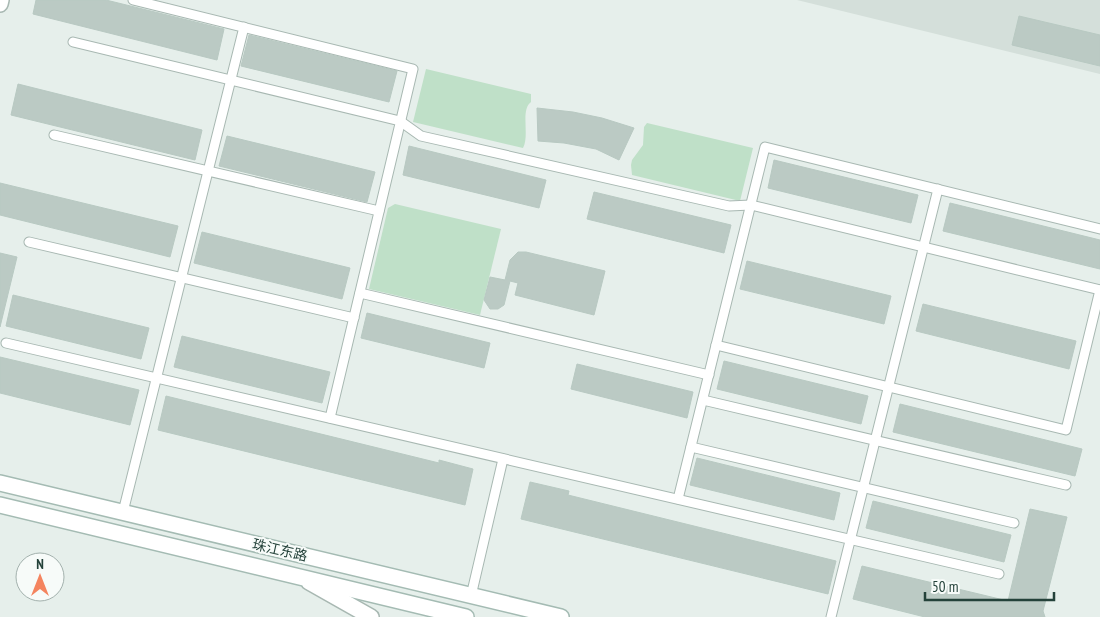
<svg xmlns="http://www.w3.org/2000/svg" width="1100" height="617" font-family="'PT Sans Narrow','Noto Sans SC',sans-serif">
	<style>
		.built { fill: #d4dfda }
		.green { fill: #bfe0c8 }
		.building { fill: #bbcac4; stroke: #b8c9c2 }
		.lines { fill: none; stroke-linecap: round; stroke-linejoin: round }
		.service-casing { stroke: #a8b8b2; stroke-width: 11 }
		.tertiary-casing { stroke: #a8b8b2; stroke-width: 18 }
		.secondary-casing { stroke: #a4bbb3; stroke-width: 18 }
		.service { stroke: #fff; stroke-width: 9 }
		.tertiary { stroke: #fff; stroke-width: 15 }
		.secondary { stroke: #fff; stroke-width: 15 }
		.labels { text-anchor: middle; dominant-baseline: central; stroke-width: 4; stroke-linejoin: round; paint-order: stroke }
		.street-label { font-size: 14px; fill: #24423a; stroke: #f7fbf9 }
	</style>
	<rect width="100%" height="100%" fill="#e6efeb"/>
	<!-- built -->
	<path class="built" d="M797,0H1100V74Z"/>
	<!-- green -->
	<g class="green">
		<path d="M426,69L531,94V102C520,110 530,135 523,148L413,122Z"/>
		<path d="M647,123L753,148L740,201L632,175L631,165L632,160L643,145L644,127Z"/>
		<path d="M395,204L501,229L480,315L369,289L388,208Z"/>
	</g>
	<!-- building -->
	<g class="building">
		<path d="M36,0H106L224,29L217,60L33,14Z"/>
		<path d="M1019,16L1100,35V66L1012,45Z"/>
		<path d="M249,35L397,71L389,102L241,66Z"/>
		<path d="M18,84L202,130L195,160L11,115Z"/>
		<path d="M537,108L573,112L602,118L634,128L619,160L596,149L564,143L538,141Z"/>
		<path d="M227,136L375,172L367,202L219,166Z"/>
		<path d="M409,146L546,180L539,208L403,175Z"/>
		<path d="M774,160L918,195L911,223L768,188Z"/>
		<path d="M0,183L178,226L170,257L0,215Z"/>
		<path d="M594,192L731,225L724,253L587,219Z"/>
		<path d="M950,203L1100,240V269L943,231Z"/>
		<path d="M202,232L350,268L342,299L194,263Z"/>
		<path d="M518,252H526L605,271L594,315L515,295L518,283L510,281L504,305L498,309H490L484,300L490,277L505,280L510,260Z"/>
		<path d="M0,253L17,257L0,327Z"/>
		<path d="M747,261L891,296L884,324L740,289Z"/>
		<path d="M13,295L149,328L141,359L6,326Z"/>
		<path d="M923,304L1076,341L1069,369L916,331Z"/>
		<path d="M367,313L490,343L484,368L361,338Z"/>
		<path d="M182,336L330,372L322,403L174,367Z"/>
		<path d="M0,357L139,390L130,425L0,393Z"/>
		<path d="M724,361L868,396L861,424L717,389Z"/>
		<path d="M577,364L693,392L687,418L571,389Z"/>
		<path d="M166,396L439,463V460L473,469L465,505L158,430Z"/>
		<path d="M900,404L1082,449L1075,476L893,432Z"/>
		<path d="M697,458L840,493L834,520L690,485Z"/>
		<path d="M530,482L569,491L568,495L836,561L828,594L521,519Z"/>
		<path d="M873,501L1011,535L1004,562L866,528Z"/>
		<path d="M1030,509L1067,517L1043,611L1045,617H925L853,599L862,566L1008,601Z"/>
	</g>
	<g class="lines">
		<!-- service casing -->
		<g class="service-casing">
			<g id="service">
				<path d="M133,0L413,69L330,418"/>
				<path d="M73,42L400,121L421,136L729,206L751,205L1100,290"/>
				<path d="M54,135L379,211"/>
				<path d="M29,242L354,318"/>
				<path d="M360,293L709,375"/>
				<path d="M6,343L999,574"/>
				<path d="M716,345L1066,430L1100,290"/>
				<path d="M703,400L1066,485"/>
				<path d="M691,447L1014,523"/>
				<path d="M678,499L765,147L1100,229"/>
				<path d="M123,512L244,27"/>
				<path d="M471,596L503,459"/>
				<path d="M831,617L938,189"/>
			</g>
		</g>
		<!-- tertiary casing -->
		<g class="tertiary-casing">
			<g id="tertiary">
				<path d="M0,4L1,0"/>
				<path d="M309,582L371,617"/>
			</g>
		</g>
		<!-- secondary casing -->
		<g class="secondary-casing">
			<g id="secondary">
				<path d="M0,483L561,617"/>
				<path d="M0,505L466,617"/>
			</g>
		</g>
		<!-- service -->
		<use href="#service" class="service"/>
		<!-- tertiary -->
		<use href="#tertiary" class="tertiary"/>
		<!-- secondary -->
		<use href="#secondary" class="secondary"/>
	</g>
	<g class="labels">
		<!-- street labels -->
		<g class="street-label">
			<text transform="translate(280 550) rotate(13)">珠江东路</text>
		</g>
	</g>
	<!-- north arrow -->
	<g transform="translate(40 577)"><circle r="24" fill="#f7fbf9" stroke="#a3b1ad"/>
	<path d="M0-4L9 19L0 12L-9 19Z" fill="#f4845f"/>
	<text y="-8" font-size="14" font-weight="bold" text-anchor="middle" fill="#24423a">N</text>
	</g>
	<!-- scale -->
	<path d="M925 592v8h129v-8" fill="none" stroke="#24423a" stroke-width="2.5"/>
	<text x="932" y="592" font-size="15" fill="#24423a" stroke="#f7fbf9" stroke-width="4" paint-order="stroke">50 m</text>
</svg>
